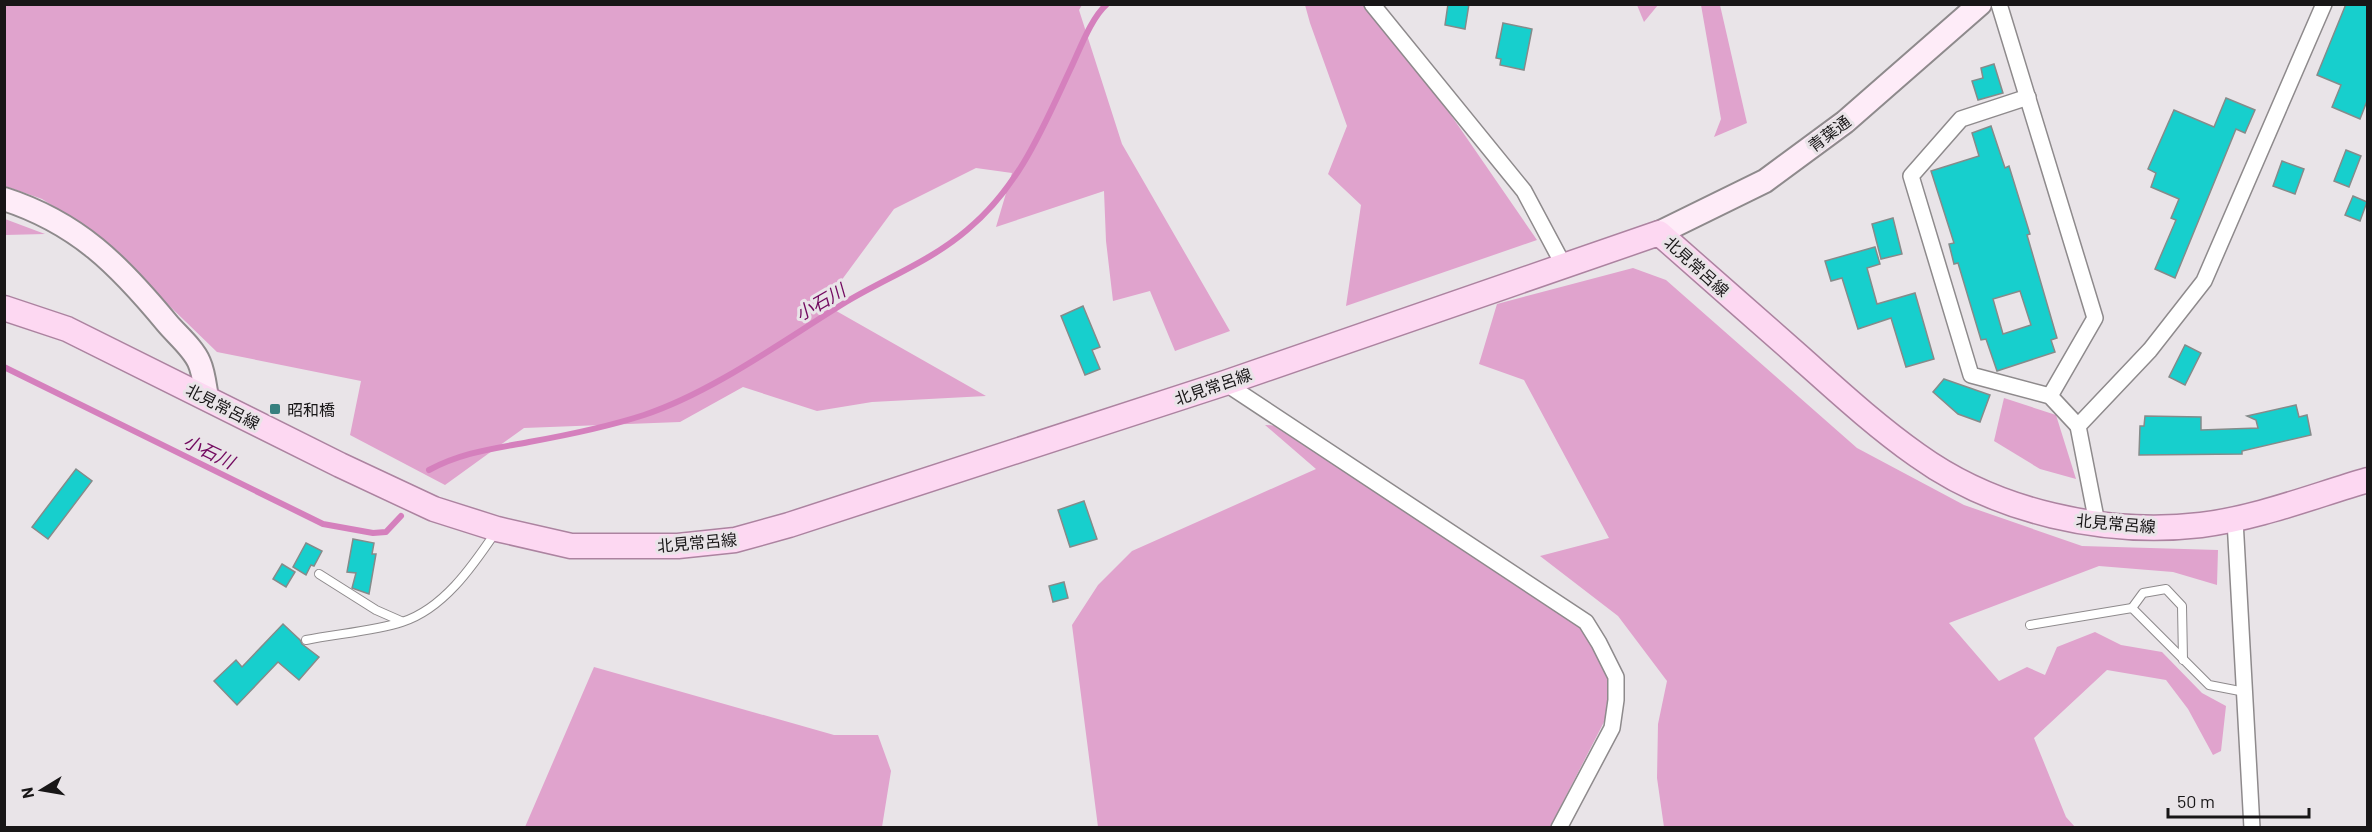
<svg xmlns="http://www.w3.org/2000/svg" width="2372" height="832" font-family="Barlow,'Noto Sans JP',sans-serif">
	<style>
		.green { fill: #e0a3cd }
		.lines { fill: none; stroke-linecap: round; stroke-linejoin: round }
		.stream { stroke: #d580bd; stroke-width: 6 }
		.building { fill: #17cfcd; stroke: #858b8a; stroke-width: 1.5; fill-rule: evenodd }
		.lane-casing { stroke: #8e8a8c; stroke-width: 10 }
		.street-casing { stroke: #8e8a8c; stroke-width: 18 }
		.secondary-casing { stroke: #8e8a8c; stroke-width: 26 }
		.primary-casing { stroke: #ac83a0; stroke-width: 27 }
		.lane { stroke: #fff; stroke-width: 8 }
		.street { stroke: #fff; stroke-width: 15 }
		.secondary { stroke: #feecf8; stroke-width: 22 }
		.primary { stroke: #fdd8f2; stroke-width: 24 }
		.poi-dot { fill: #37807f; stroke: #e9e4e8; stroke-width: 2 }
		.labels { text-anchor: middle; dominant-baseline: central; stroke-width: 6; stroke-linejoin: round; paint-order: stroke }
		.street-label { font-size: 16px; fill: #181617; stroke: #e9e4e8 }
		.poi-label { font-size: 16px; fill: #181617; stroke: #e9e4e8; text-anchor: start }
		.water-label { font-size: 18px; font-style: italic; fill: #72095f; stroke: #e9e4e8 }
	</style>
	<rect width="100%" height="100%" fill="#e9e4e8"/>
	<!-- green -->
	<g class="green">
		<path d="M5,5H1082L1079,10L1122,144L1230,331L1175,351L1150,291L1113,301L1106,241L1104,191L996,227L1012,173L976,168L894,209L824,304L986,396L872,402L817,411L743,387L680,422L524,428L445,485L350,435L361,381L217,352L92,231L42,199L5,186Z"/>
		<path d="M1305,5H1366L1413,60L1537,240L1346,306L1361,205L1328,174L1347,126L1310,23Z"/>
		<path d="M1637,5H1658L1644,22Z"/>
		<path d="M1701,5H1720L1747,123L1714,137L1721,119Z"/>
		<path d="M4,219H5L45,234L5,235Z"/>
		<path d="M1633,268L1666,280L1857,448L1964,505L2082,546L2218,550L2217,585L2173,572L2099,566L1949,623L1999,681L2027,667L2045,675L2057,647L2095,632L2121,645L2162,652L2202,693L2226,706L2221,751L2213,755L2188,709L2166,680L2107,670L2034,738L2066,817L2075,827H1664L1657,778L1658,724L1667,681L1618,616L1540,556L1609,538L1524,380L1479,364L1497,304Z"/>
		<path d="M2004,398L2056,415L2076,479L2040,469L1994,441Z"/>
		<path d="M1265,425L1284,426L1588,630L1610,674L1605,720L1550,827H1098L1072,625L1098,585L1132,551L1316,469Z"/>
		<path d="M594,667L834,735H878L891,771L882,827H525Z"/>
	</g>
	<g class="lines">
		<!-- stream -->
		<g class="stream">
			<path d="M4,367L323,524L373,533L386,532L401,516"/>
			<path d="M429,470C463,452 493,449 529,442C568,435 607,427 644,415C713,392 784,340 846,302C886,278 931,261 967,230C1018,188 1042,130 1069,72C1079,52 1090,19 1107,4"/>
		</g>
	</g>
	<!-- building -->
	<g class="building">
		<path d="M1448,4H1469L1465,29L1445,25Z"/>
		<path d="M2346,4H2367V101L2360,119L2332,107L2341,85L2317,75Z"/>
		<path d="M1503,23L1532,29L1524,70L1500,65L1501,59L1496,58Z"/>
		<path d="M1994,64L2003,93L1978,100L1972,81L1983,78L1981,68Z"/>
		<path d="M2226,98L2255,110L2245,133L2236,129L2175,278L2155,269L2176,220L2171,218L2179,199L2151,187L2156,173L2148,169L2174,110L2214,127Z"/>
		<path d="M1991,126L2005,168L2009,166L2030,234L2027,235L2057,338L2051,340L2055,352L1997,371L1986,339L1981,340L1958,263L1954,264L1949,244L1954,243L1931,171L1979,156L1972,133ZM2020,291L2031,325L2003,334L1993,299Z"/>
		<path d="M2346,150L2361,156L2349,187L2334,181Z"/>
		<path d="M2282,161L2304,169L2295,194L2273,186Z"/>
		<path d="M2353,196L2367,202L2360,221L2345,215Z"/>
		<path d="M1893,218L1902,254L1881,259L1872,224Z"/>
		<path d="M1875,247L1880,264L1867,268L1877,304L1915,293L1934,359L1906,367L1891,318L1858,329L1842,278L1831,281L1825,261Z"/>
		<path d="M1083,306L1100,347L1092,350L1100,369L1085,375L1061,316Z"/>
		<path d="M2185,345L2201,353L2185,385L2169,377Z"/>
		<path d="M1944,379L1990,395L1980,422L1958,414L1933,392Z"/>
		<path d="M2296,405L2299,417L2307,415L2311,435L2242,451V454L2139,455L2140,426H2144L2145,416L2201,417V430L2258,428L2256,420L2247,416Z"/>
		<path d="M76,469L92,481L48,539L32,527Z"/>
		<path d="M1084,501L1097,539L1070,547L1058,510Z"/>
		<path d="M353,539L374,543L372,554H376L369,594L352,588L356,573L347,572Z"/>
		<path d="M306,543L322,551L314,566L311,565L306,575L293,567Z"/>
		<path d="M282,564L295,572L286,587L273,579Z"/>
		<path d="M1064,582L1068,598L1053,602L1049,586Z"/>
		<path d="M283,624L300,640L302,644L319,657L299,680L278,662L237,705L214,681L236,660L242,667Z"/>
	</g>
	<g class="lines">
		<!-- lane casing -->
		<g class="lane-casing">
			<g id="lane">
				<path d="M319,574L376,610L401,621"/>
				<path d="M2132,608L2143,593L2166,589L2182,606L2183,660"/>
				<path d="M2030,625L2132,608L2209,685L2245,692"/>
				<path d="M306,640C335,634 375,631 402,622C443,609 472,567 495,533"/>
			</g>
		</g>
		<!-- street casing -->
		<g class="street-casing">
			<g id="street">
				<path d="M1372,4L1524,191L1564,266"/>
				<path d="M1999,4L2095,318L2050,396"/>
				<path d="M2028,97L1961,119L1911,176L1971,375L2050,396L2078,426"/>
				<path d="M1225,383L1586,622L1599,643L1616,677V700L1612,728L1559,828"/>
				<path d="M2235,520L2252,828"/>
				<path d="M2097,523L2078,426L2150,350L2204,281L2324,4"/>
			</g>
		</g>
		<!-- secondary casing -->
		<g class="secondary-casing">
			<g id="secondary">
				<path d="M4,199C78,223 119,265 167,323C177,335 193,348 199,362C204,373 205,387 207,398"/>
				<path d="M1659,233L1765,181L1845,122L1980,4"/>
			</g>
		</g>
		<!-- primary casing -->
		<g class="primary-casing">
			<path id="primary" d="M4,308L67,329L340,465L434,509L497,529L571,546H678L735,540L789,525L1225,383L1659,233C1707,275 1754,317 1802,359C1839,392 1876,426 1917,455C1996,512 2105,536 2201,525C2258,518 2313,496 2368,480"/>
		</g>
		<!-- lane -->
		<use href="#lane" class="lane"/>
		<!-- street -->
		<use href="#street" class="street"/>
		<!-- secondary -->
		<use href="#secondary" class="secondary"/>
		<!-- primary -->
		<use href="#primary" class="primary"/>
	</g>
	<!-- markers -->
	<rect class="poi-dot" x="269" y="403" width="12" height="12" rx="3"/>
	<g class="labels">
		<!-- street labels -->
		<g class="street-label">
			<text transform="translate(1829 133) rotate(-37)">青葉通</text>
			<text transform="translate(1697 266) rotate(42)">北見常呂線</text>
			<text transform="translate(1213 386) rotate(-19)">北見常呂線</text>
			<text transform="translate(223 406) rotate(27)">北見常呂線</text>
			<text transform="translate(2116 523) rotate(5)">北見常呂線</text>
			<text transform="translate(697 542) rotate(-5)">北見常呂線</text>
		</g>
		<!-- poi labels -->
		<g class="poi-label">
			<text x="287" y="409">昭和橋</text>
		</g>
		<!-- water labels -->
		<g class="water-label">
			<text transform="translate(820 302) rotate(-30)">小石川</text>
			<text transform="translate(209 451) rotate(26)">小石川</text>
		</g>
	</g>
	<!-- border -->
	<rect width="2372" height="832" fill="none" stroke="#181617" stroke-width="12"/>
	<!-- north arrow -->
	<g transform="translate(42 790) rotate(259)" stroke="#e9e4e8" stroke-width="4.5" paint-order="stroke">
	<path d="M0-4.5L10 22L0 15L-10 22Z" fill="#181617"/>
	<text y="-9" font-size="16" font-weight="bold" text-anchor="middle" fill="#181617">N</text>
	</g>
	<!-- scale -->
	<path d="M2168 808v9h141v-9" fill="none" stroke="#181617" stroke-width="3"/>
	<text x="2177" y="808" font-size="18" fill="#181617" stroke="#e9e4e8" stroke-width="4.5" paint-order="stroke">50 m</text>
</svg>
